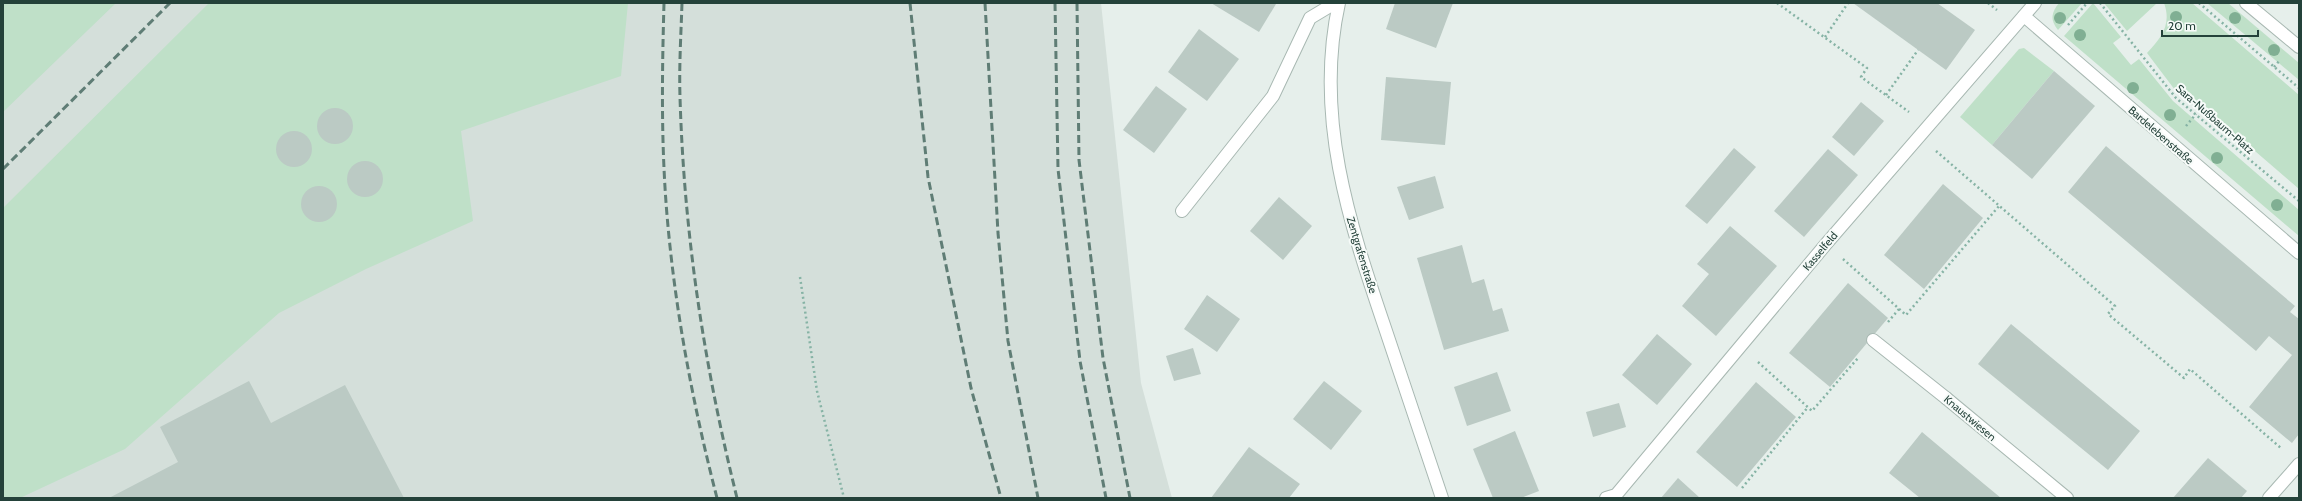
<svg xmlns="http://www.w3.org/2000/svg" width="2302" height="501" font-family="Cabin,sans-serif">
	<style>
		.built { fill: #d4dfda }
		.green { fill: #bfe0c8 }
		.building { fill: #bbcac4 }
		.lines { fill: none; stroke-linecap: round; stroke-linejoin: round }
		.service-casing { stroke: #a8b8b2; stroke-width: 14 }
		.minor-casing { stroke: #a8b8b2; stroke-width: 14 }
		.tertiary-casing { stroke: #a8b8b2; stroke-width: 14 }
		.path { stroke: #86b3a5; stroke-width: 2.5; stroke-dasharray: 2 3; stroke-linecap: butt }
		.service { stroke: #fff; stroke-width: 12 }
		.minor { stroke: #fff; stroke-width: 12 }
		.tertiary { stroke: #fff; stroke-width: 12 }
		.rail { stroke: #5f7d75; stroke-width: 3; stroke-dasharray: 8 4; stroke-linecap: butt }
		.tree { fill: #80af93 }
		.labels { text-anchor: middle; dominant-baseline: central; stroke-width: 4; stroke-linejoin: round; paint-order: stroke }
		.street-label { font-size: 11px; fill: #24423a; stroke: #f7fbf9 }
	</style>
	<rect width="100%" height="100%" fill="#e6efeb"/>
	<!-- built -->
	<path class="built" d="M3,3H1101L1141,383L1172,498H3Z"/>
	<!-- green -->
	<g class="green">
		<path d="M3,3H116L3,112Z"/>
		<path d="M209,3H628L621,76L461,131L473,221L366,269L279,313L125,449L20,498H3V208Z"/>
		<path d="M2059,3H2082L2058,30C2050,20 2051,13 2059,3Z"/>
		<path d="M2093,3L2121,37L2113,43L2131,65L2139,59L2173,101L2299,210V236L2064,36Z"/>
		<path d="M2104,3H2157L2127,31Z"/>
		<path d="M2164,3H2192L2299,95V189L2183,89L2178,94L2147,53C2161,38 2172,25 2164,3Z"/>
		<path d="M2207,3H2228L2299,63V80Z"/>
		<path d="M2024,48L2054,71L1992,145L1960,117L2019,49Z"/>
	</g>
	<!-- building -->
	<g class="building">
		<path d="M1211,3H1274L1276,4L1259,32Z"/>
		<path d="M1395,3H1453L1436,48L1386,29Z"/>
		<path d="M1853,3H1937L1975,30L1946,70Z"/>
		<path d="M1199,29L1239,59L1207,101L1168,72Z"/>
		<path d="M2054,71L2095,106L2032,179L1992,145Z"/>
		<path d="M1386,77L1451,82L1445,145L1381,140Z"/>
		<path d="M1156,86L1187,109L1154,153L1123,130Z"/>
		<path d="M1861,102L1884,121L1854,156L1832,137Z"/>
		<circle cx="335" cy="126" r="18"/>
		<circle cx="294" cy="149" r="18"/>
		<path d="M2106,146L2295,306L2290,312L2299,319V434L2292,443L2249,407L2292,355L2269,336L2256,351L2068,192Z"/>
		<path d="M1734,148L1756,167L1707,224L1685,206Z"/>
		<path d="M1828,149L1858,175L1804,237L1774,211Z"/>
		<circle cx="365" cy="179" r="18"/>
		<path d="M1435,176L1444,208L1409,220L1397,187Z"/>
		<path d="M1943,184L1983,218L1924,289L1884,255Z"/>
		<circle cx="319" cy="204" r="18"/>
		<path d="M1279,197L1312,226L1283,260L1250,231Z"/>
		<path d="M1730,226L1777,266L1716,336L1682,306L1709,274L1697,264Z"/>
		<path d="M1462,245L1472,283L1484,279L1493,311L1502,308L1509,331L1444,350L1417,258Z"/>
		<path d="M1848,283L1888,318L1830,387L1789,353Z"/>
		<path d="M1207,295L1240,319L1217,352L1184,329Z"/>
		<path d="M2011,324L2140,431L2108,470L1978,364Z"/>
		<path d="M1657,334L1692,364L1657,405L1622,375Z"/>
		<path d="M1193,348L1201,374L1174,381L1166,356Z"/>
		<path d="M1497,372L1511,411L1467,426L1454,387Z"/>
		<path d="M249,381L271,423L345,385L404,498H109L178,462L160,427Z"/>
		<path d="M1324,381L1362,411L1331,450L1293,419Z"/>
		<path d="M1756,382L1796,417L1737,487L1696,452Z"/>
		<path d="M1619,403L1626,427L1593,437L1586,412Z"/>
		<path d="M1515,431L1539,491L1521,498H1493L1473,449Z"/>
		<path d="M1922,432L1984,484L2001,498H1920L1889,473Z"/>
		<path d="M1249,447L1300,484L1289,498H1211Z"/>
		<path d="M2208,458L2247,491L2241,498H2173Z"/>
		<path d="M1678,478L1700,498H1661Z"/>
	</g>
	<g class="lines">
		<!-- service casing -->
		<g class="service-casing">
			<g id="service">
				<path d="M1182,211L1273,96L1310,18L1335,3"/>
				<path d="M1873,340L1946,398"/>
			</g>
		</g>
		<!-- minor casing -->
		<g class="minor-casing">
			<g id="minor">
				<path d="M2246,3L2299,47"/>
				<path d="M2024,16L2299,253"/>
				<path d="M1946,398L2067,498"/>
				<path d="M1606,498L1616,495L1826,244L2035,3"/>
				<path d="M2269,498L2299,464"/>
			</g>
		</g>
		<!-- tertiary casing -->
		<g class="tertiary-casing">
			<path id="tertiary" d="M1339,3C1314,116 1349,222 1385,328C1404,385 1423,441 1442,498"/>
		</g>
		<!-- path -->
		<g class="path">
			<path d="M1777,3L1867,68L1861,77L1909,112"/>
			<path d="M1988,3L1997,10"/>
			<path d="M2100,3L2176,98L2299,201"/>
			<path d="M2199,3L2299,88"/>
			<path d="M2068,25L2087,3"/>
			<path d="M1825,37L1848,3"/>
			<path d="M2274,67L2280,60"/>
			<path d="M1886,95L1918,50"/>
			<path d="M2186,126L2196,114"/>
			<path d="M1936,151L2115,306L2108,314L2184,378L2190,369L2282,449"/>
			<path d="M1843,259L1906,315L1999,206"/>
			<path d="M800,277L817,391L844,498"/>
			<path d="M1888,322L1899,309"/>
			<path d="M1758,362L1812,411L1858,358"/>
			<path d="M1742,488L1808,407"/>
		</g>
		<!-- service -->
		<use href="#service" class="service"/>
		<!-- minor -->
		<use href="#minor" class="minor"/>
		<!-- tertiary -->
		<use href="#tertiary" class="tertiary"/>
		<!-- rail -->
		<g class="rail">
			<path d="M664,3C662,74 661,144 667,215C675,310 693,405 717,498"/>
			<path d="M682,3C681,34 679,66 680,97C684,234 704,365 737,498"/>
			<path d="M910,3L928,177L971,388L1001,498"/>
			<path d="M985,3L998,233L1008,341L1038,498"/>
			<path d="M1055,3L1058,169L1080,361L1106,498"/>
			<path d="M1077,3L1079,160L1103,358L1130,498"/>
			<path d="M3,169L170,3"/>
		</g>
	</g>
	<!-- trees -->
	<g class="tree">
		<circle cx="2176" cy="17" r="6"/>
		<circle cx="2060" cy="18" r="6"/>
		<circle cx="2235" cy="18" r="6"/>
		<circle cx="2080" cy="35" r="6"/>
		<circle cx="2274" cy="50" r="6"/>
		<circle cx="2133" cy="88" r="6"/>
		<circle cx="2170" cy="115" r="6"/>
		<circle cx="2217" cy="158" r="6"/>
		<circle cx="2277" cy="205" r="6"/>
	</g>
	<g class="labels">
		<!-- street labels -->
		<g class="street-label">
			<text transform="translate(2215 119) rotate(41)">Sara-Nußbaum-Platz</text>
			<text transform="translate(2161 135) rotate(41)">Bardelebenstraße</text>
			<text transform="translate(1820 251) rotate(-50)">Kasselfeld</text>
			<text transform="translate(1362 255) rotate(73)">Zentgrafenstraße</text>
			<text transform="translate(1970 418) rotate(40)">Knaustwiesen</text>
		</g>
	</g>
	<!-- border -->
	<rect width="2302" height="501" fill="none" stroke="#24423a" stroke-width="8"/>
	<!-- scale -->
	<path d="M2162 30v6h96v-6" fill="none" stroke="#24423a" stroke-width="2"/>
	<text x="2168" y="30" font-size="12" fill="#24423a" stroke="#f7fbf9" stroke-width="3" paint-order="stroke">20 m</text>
</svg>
